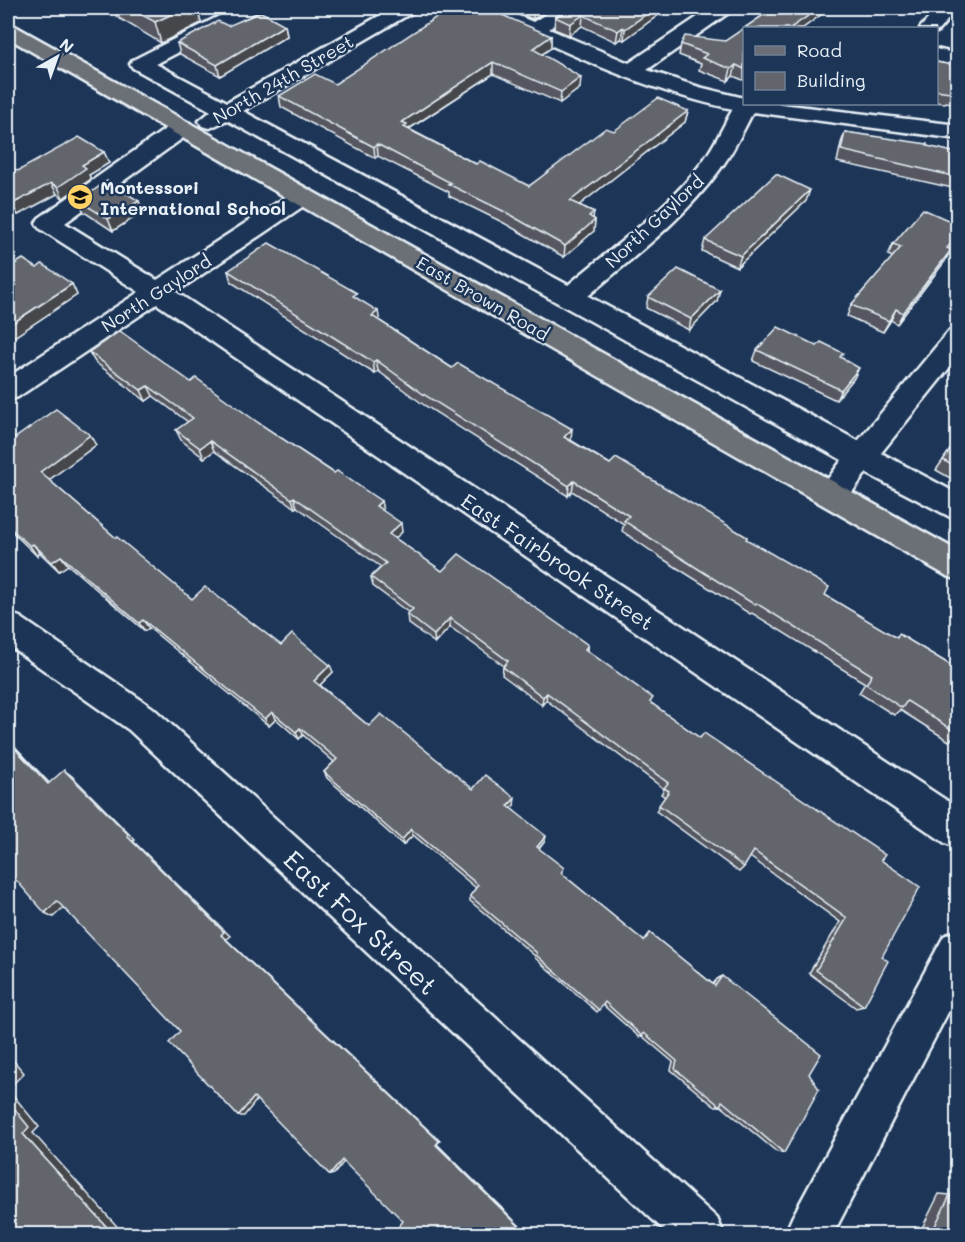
<svg xmlns="http://www.w3.org/2000/svg" width="965" height="1242" font-family="Mali,sans-serif">
	<style>
		.lines { fill: none; stroke-linecap: round; stroke-linejoin: round }
		.minor-casing { stroke: #e8f1f8; stroke-width: 5 }
		.major-casing { stroke: #e8f1f8; stroke-width: 5 }
		.minor { fill: #1d3557; fill-rule: evenodd }
		.major { fill: #6b6f75; fill-rule: evenodd }
		.wall { fill: #55575e; stroke: #e8f1f8; stroke-width: 1.5 }
		.shaded-wall { fill: #45474c; stroke: #e8f1f8; stroke-width: 1.5 }
		.building { fill: #63656d; stroke: #e8f1f8; stroke-width: 1.5 }
		.labels { text-anchor: middle; dominant-baseline: central; stroke-width: 5; stroke-linejoin: round; paint-order: stroke }
		.far-street-label { font-size: 18px; fill: #e8f1f8; stroke: #1d3557 }
		.far-poi-label { font-size: 18px; font-weight: bold; fill: #e8f1f8; stroke: #1d3557; text-anchor: start }
		.street-label { font-size: 21px; fill: #e8f1f8; stroke: #1d3557 }
		.near-street-label { font-size: 26px; fill: #e8f1f8; stroke: #1d3557 }
	</style>
	<rect width="100%" height="100%" fill="#1d3557"/>
	<filter id="ink" filterUnits="userSpaceOnUse"><feTurbulence type="fractalNoise" baseFrequency=".0167" numOctaves="2"/><feDisplacementMap in="SourceGraphic" scale="12" xChannelSelector="R" yChannelSelector="G"/><feConvolveMatrix kernelMatrix="1 2 1 2 8 2 1 2 1" color-interpolation-filters="sRGB"/></filter>
	<g filter="url(#ink)">
		<g class="lines">
			<!-- minor casing -->
			<g class="minor-casing">
				<g id="minor">
					<path d="M235,8H259L256,12L156,64L227,102L393,8H415L413,12L243,111L568,285C614,246 667,210 703,161C715,145 723,126 733,109C643,91 560,49 477,12L475,8H499L533,22L556,8H578L576,12L549,29L629,63L711,8H732L730,12L647,70L699,87L744,98V104H781L958,125V139L753,112C742,133 732,154 718,172C682,221 633,257 588,296L858,441L949,331L958,329V357L881,453L958,494V521L866,473C853,490 844,511 820,503L816,495L842,460L227,120L210,128L202,126L199,121L211,111L133,68L130,64L133,60Z"/>
					<path d="M938,8H958L937,32L936,28H920Z"/>
					<path d="M936,49L958,54V66L936,61Z"/>
					<path d="M182,121L190,123L193,128L190,133L65,223L157,280L295,191L303,189L311,191L315,196L311,201L176,292L958,808V848L945,843L157,304L18,397L8,400V377L139,292L39,228L36,223L39,218L174,123Z"/>
					<path d="M8,613L20,617L153,708L717,1218L724,1234H668L129,730L8,645Z"/>
					<path d="M958,930V993L833,1234H785L792,1218L944,936Z"/>
				</g>
			</g>
			<!-- major casing -->
			<g class="major-casing">
				<path id="major" d="M8,24L15,26L958,551V580L947,576L8,38Z"/>
			</g>
			<!-- minor -->
			<use href="#minor" class="minor"/>
			<!-- major -->
			<use href="#major" class="major"/>
		</g>
		<!-- wall -->
		<g class="wall">
			<path d="M113,8H197L201,23L161,43L117,17Z"/>
			<path d="M504,8H552L533,19Z"/>
			<path d="M571,8H668L624,40L621,39L616,42L582,26L569,35L554,29L555,17Z"/>
			<path d="M774,8H830L803,28H744V79L743,80L733,76L728,81L699,70L701,64L679,55L681,44L725,41Z"/>
			<path d="M855,8H878L866,13Z"/>
			<path d="M444,15L551,36V48L542,54L580,88L560,103L493,74L409,129L476,164L529,186L614,131L688,111L685,122L579,205L594,212L593,218L595,220L594,231L564,257L502,222L449,196V192L378,156L375,158L281,107L279,96L335,84Z"/>
			<path d="M285,25L287,36L220,76L180,54L177,43L228,26Z"/>
			<path d="M936,62L957,66V104L946,102L945,103L936,102Z"/>
			<path d="M845,132L927,146L957,153V189L837,162L841,143Z"/>
			<path d="M104,152L109,163L89,175L91,179L63,198L57,194L18,215L8,208V170L18,171Z"/>
			<path d="M79,201L143,212L113,231L84,212Z"/>
			<path d="M806,201L737,267L702,251L705,240Z"/>
			<path d="M957,242L950,250L945,261L897,324L891,320L883,332L847,316L851,305L893,257L888,255L893,244Z"/>
			<path d="M8,268H37L72,284L77,295L14,337L8,332Z"/>
			<path d="M228,271L358,299L380,321L452,368L610,464L747,537L746,539L825,595L896,638L899,634L957,669V734L949,741L900,710L894,715L859,693L865,683L752,613L750,614L663,559L622,531L624,524L572,491L568,496L424,405L378,371L375,374L231,282Z"/>
			<path d="M648,297L717,301L689,330L646,308Z"/>
			<path d="M757,350L841,358L854,378L836,400L753,361Z"/>
			<path d="M89,352L191,382L260,424L334,473L381,501L382,510L402,532L395,538L442,571L588,645L587,650L651,703L700,738L881,860L882,957L864,1006L856,1008L809,973L840,922L750,857L744,867L739,872L656,811L665,797L661,794L664,789L546,700L542,705L502,675L503,667L504,666L450,627L435,643L408,623L407,614L409,613L373,586L371,577L381,567L297,507L295,508L214,451L204,458L181,440L176,430L188,422L153,396L146,401L95,362Z"/>
			<path d="M8,431L15,438L96,445L49,480L116,538L192,599L333,672L320,685L369,726L473,789L514,805L511,808L545,841L539,849L562,874L644,941L650,933L713,984L717,979L722,976L809,1074L784,1153L777,1152L720,1105V1106H714L671,1070L673,1062L642,1036L639,1037L603,1005L597,1012L535,958V956L470,901V896L476,888L413,835L403,845L327,778L324,772L334,762L303,735L299,739L276,719L269,726L149,628L145,631L68,565L59,571L40,553L37,556L8,528Z"/>
			<path d="M957,440V482L936,470Z"/>
			<path d="M939,1194L950,1195L957,1234H919Z"/>
		</g>
		<!-- shaded-wall -->
		<g class="shaded-wall">
			<path d="M185,8H197L201,23L161,43L155,22Z"/>
			<path d="M533,8H552L533,19Z"/>
			<path d="M655,8H668L624,40L625,29Z"/>
			<path d="M820,8H830L803,28H790Z"/>
			<path d="M867,8H878L866,13Z"/>
			<path d="M583,15L582,26L569,35L570,24Z"/>
			<path d="M285,25L287,36L220,76L217,65Z"/>
			<path d="M623,27L621,39L616,42L618,31Z"/>
			<path d="M551,36V48L533,60V49Z"/>
			<path d="M493,62V74L404,132L402,122Z"/>
			<path d="M736,65L733,76L728,81L731,69Z"/>
			<path d="M581,77L580,88L560,103L561,92Z"/>
			<path d="M688,111L685,122L569,213L570,201Z"/>
			<path d="M377,144L378,156L375,158L374,147Z"/>
			<path d="M104,152L109,163L89,175L91,179L63,198L58,187L82,165Z"/>
			<path d="M51,183L57,194L18,215L12,204Z"/>
			<path d="M810,190L806,201L737,267L741,256Z"/>
			<path d="M139,201L143,212L113,231L108,219Z"/>
			<path d="M594,212L592,222L595,220L594,231L564,257L565,246L589,216Z"/>
			<path d="M957,237V242L941,259L947,248Z"/>
			<path d="M951,250L945,261L897,324L903,313Z"/>
			<path d="M72,284L77,295L14,337L8,326Z"/>
			<path d="M720,290L717,301L689,330L691,319Z"/>
			<path d="M896,309L891,320L883,332L889,321Z"/>
			<path d="M378,311L380,323L372,316Z"/>
			<path d="M376,360L378,371L375,374L373,362Z"/>
			<path d="M859,368L854,378L836,400L841,390Z"/>
			<path d="M148,386L153,396L146,401L141,390Z"/>
			<path d="M572,429L571,440L563,448L564,437Z"/>
			<path d="M90,435L96,445L46,482L40,472Z"/>
			<path d="M210,441L214,451L204,458L200,448Z"/>
			<path d="M574,481L572,491L568,496L569,486Z"/>
			<path d="M294,497L297,507L295,508L292,499Z"/>
			<path d="M381,501L383,511L376,506Z"/>
			<path d="M401,523L402,532L390,543L389,534Z"/>
			<path d="M33,544L40,553L37,556L30,546Z"/>
			<path d="M61,556L68,565L59,571L52,562Z"/>
			<path d="M450,618V627L435,643L434,635Z"/>
			<path d="M143,620L149,628L145,631L139,623Z"/>
			<path d="M330,665L333,672L317,688L314,681Z"/>
			<path d="M547,693L546,700L542,705L543,697Z"/>
			<path d="M272,712L276,719L269,726L265,719Z"/>
			<path d="M300,728L303,735L299,739L296,732Z"/>
			<path d="M8,739L56,790L48,784L8,741Z"/>
			<path d="M64,770L72,776L135,840L133,841L230,936L226,939L440,1141L437,1144L528,1234H527L221,935Z"/>
			<path d="M515,798L514,805L508,812V806Z"/>
			<path d="M411,829L413,835L403,845L402,840Z"/>
			<path d="M546,836L545,841L536,852L537,847Z"/>
			<path d="M57,901L65,906L53,917L45,913Z"/>
			<path d="M8,1054L24,1073L8,1089L39,1127L33,1133L124,1234H113L23,1134L8,1101Z"/>
			<path d="M254,1097H259L244,1116H238Z"/>
			<path d="M346,1159L334,1174L330,1175L342,1160Z"/>
		</g>
		<!-- building -->
		<g class="building">
			<path d="M129,8H185L155,22Z"/>
			<path d="M460,8H486L551,36L533,49L581,77L561,92L493,62L402,122L407,124L404,127L476,164L480,161L529,186L606,128L614,131L658,98L688,111L570,201L594,212L589,216L595,220L565,246L503,211L448,184L451,183L377,144L374,147L279,96L315,74L335,84L441,14L444,15Z"/>
			<path d="M571,8H655L625,29L623,27L618,31L583,15L570,24L555,17Z"/>
			<path d="M774,8H820L790,28H744V69L736,65L731,69L702,58L707,54L681,44L685,36L725,41Z"/>
			<path d="M261,12L285,25L217,65L177,43L218,21L228,26Z"/>
			<path d="M936,62L957,66V92L951,90L950,92L936,90Z"/>
			<path d="M845,132L927,144V146L957,153V177L841,150Z"/>
			<path d="M79,137L104,152L82,165L86,168L58,187L51,183L12,204L8,201V170L12,168L18,171Z"/>
			<path d="M776,174L810,190L741,256L705,240Z"/>
			<path d="M107,181L139,201L108,219L79,201Z"/>
			<path d="M923,209L957,224V237L947,248L951,250L903,313L896,309L889,321L851,305L901,247L893,244Z"/>
			<path d="M269,243L357,293L353,296L378,311L372,316L452,368L458,363L572,429L564,437L610,464L616,458L747,537L746,539L829,587L825,595L897,638L899,634L957,669V733L907,701L902,708L866,684L872,675L756,603L755,605L667,549L624,521L629,516L574,481L569,486L423,394L376,360L373,362L228,271Z"/>
			<path d="M23,259L37,268L42,264L72,284L8,326V268Z"/>
			<path d="M678,269L720,290L691,319L648,297Z"/>
			<path d="M778,327L817,346L821,342L843,353L840,357L859,368L841,390L757,350Z"/>
			<path d="M120,331L191,382L196,378L260,424L334,473L337,471L381,501L376,506L401,523L389,534L442,571L459,554L588,645L585,649L653,698L650,702L700,738L704,733L885,855L881,860L920,887L882,957L888,961L864,1006L816,970L847,918L754,851L744,867L659,805L669,791L664,788L668,783L547,693L543,697L503,667L508,661L450,618L434,635L407,614L413,609L371,577L386,563L294,497L292,499L210,441L200,448L176,430L193,418L148,386L141,390L89,352Z"/>
			<path d="M56,409L90,435L40,472L116,538L117,537L192,599L205,587L281,645L292,634L330,665L314,681L369,726L381,714L473,789L485,775L515,798L508,806L546,836L537,847L564,868L561,873L644,941L650,933L715,986L722,976L821,1054L809,1074L819,1089L784,1153L722,1101L720,1106L675,1069L677,1061L644,1033L642,1036L605,1002L599,1010L536,955L537,953L470,896L478,885L411,829L402,840L324,772L337,759L300,728L296,732L272,712L265,719L143,620L139,623L61,556L52,562L33,544L30,546L8,526V431L15,438Z"/>
			<path d="M957,440V468L943,460Z"/>
			<path d="M8,741L48,784L64,770L128,834L127,836L224,932L221,935L439,1141L436,1145L527,1234H393L403,1221L342,1160L330,1175L254,1097L238,1116L169,1043L180,1031L57,901L45,913L8,871Z"/>
			<path d="M8,1064L14,1071L8,1078Z"/>
			<path d="M8,1101L29,1127L23,1134L113,1234H8Z"/>
			<path d="M950,1195L957,1202V1234H931Z"/>
		</g>
	</g>
	<!-- icons -->
	<defs>
		<g id="school-disc" transform="scale(1.35)"><circle r="9.5" fill="#ffd166" stroke="#1d3557"/><path d="M0-5L7-2L0 1L-7-2ZM-4 1L0 2.5L4 1V4Q0 6-4 4Z" fill="#111"/></g>
	</defs>
	<g fill-rule="evenodd">
		<use href="#school-disc" x="80" y="197"/>
	</g>
	<g class="labels">
		<!-- far-street labels -->
		<g class="far-street-label">
			<text transform="translate(283 79) rotate(-30)">North 24th Street</text>
			<text transform="translate(654 221) rotate(-43)">North Gaylord</text>
			<text transform="translate(156 293) rotate(-33)">North Gaylord</text>
			<text transform="translate(483 298) rotate(30)">East Brown Road</text>
		</g>
		<!-- far-poi labels -->
		<g class="far-poi-label">
			<text x="100" y="187">Montessori<tspan x="100" dy="21">International School</tspan></text>
		</g>
		<!-- street labels -->
		<g class="street-label">
			<text transform="translate(558 561) rotate(34)">East Fairbrook Street</text>
		</g>
		<!-- near-street labels -->
		<g class="near-street-label">
			<text transform="translate(361 922) rotate(43)">East Fox Street</text>
		</g>
	</g>
	<!-- margin -->
	<rect width="965" height="1242" fill="none" stroke="#1d3557" stroke-width="30"/>
	<rect x="15" y="15" width="935" height="1212" fill="none" stroke="#e8f1f8" stroke-width="2" filter="url(#ink)"/>
	<!-- legend -->
	<rect x="743" y="27" width="195" height="78" fill="#1d3557" stroke="#6e8097" stroke-width="1.5"/>
	<rect x="755" y="46" width="30" height="9" fill="#6b6f75" stroke="#6e8097" stroke-width="1.5"/>
	<text x="797" y="57" font-size="18" fill="#e8f1f8">Road</text>
	<rect x="755" y="72" width="30" height="18" fill="#63656d" stroke="#6e8097" stroke-width="1.5"/>
	<text x="797" y="87" font-size="18" fill="#e8f1f8">Building</text>
	<!-- north arrow -->
	<g transform="translate(57 57) rotate(40)" stroke="#1d3557" stroke-width="4.5" paint-order="stroke">
	<path d="M0-4.5L10 22L0 15L-10 22Z" fill="#e8f1f8"/>
	<text y="-9" font-size="16" font-weight="bold" text-anchor="middle" fill="#e8f1f8">N</text>
	</g>
</svg>
